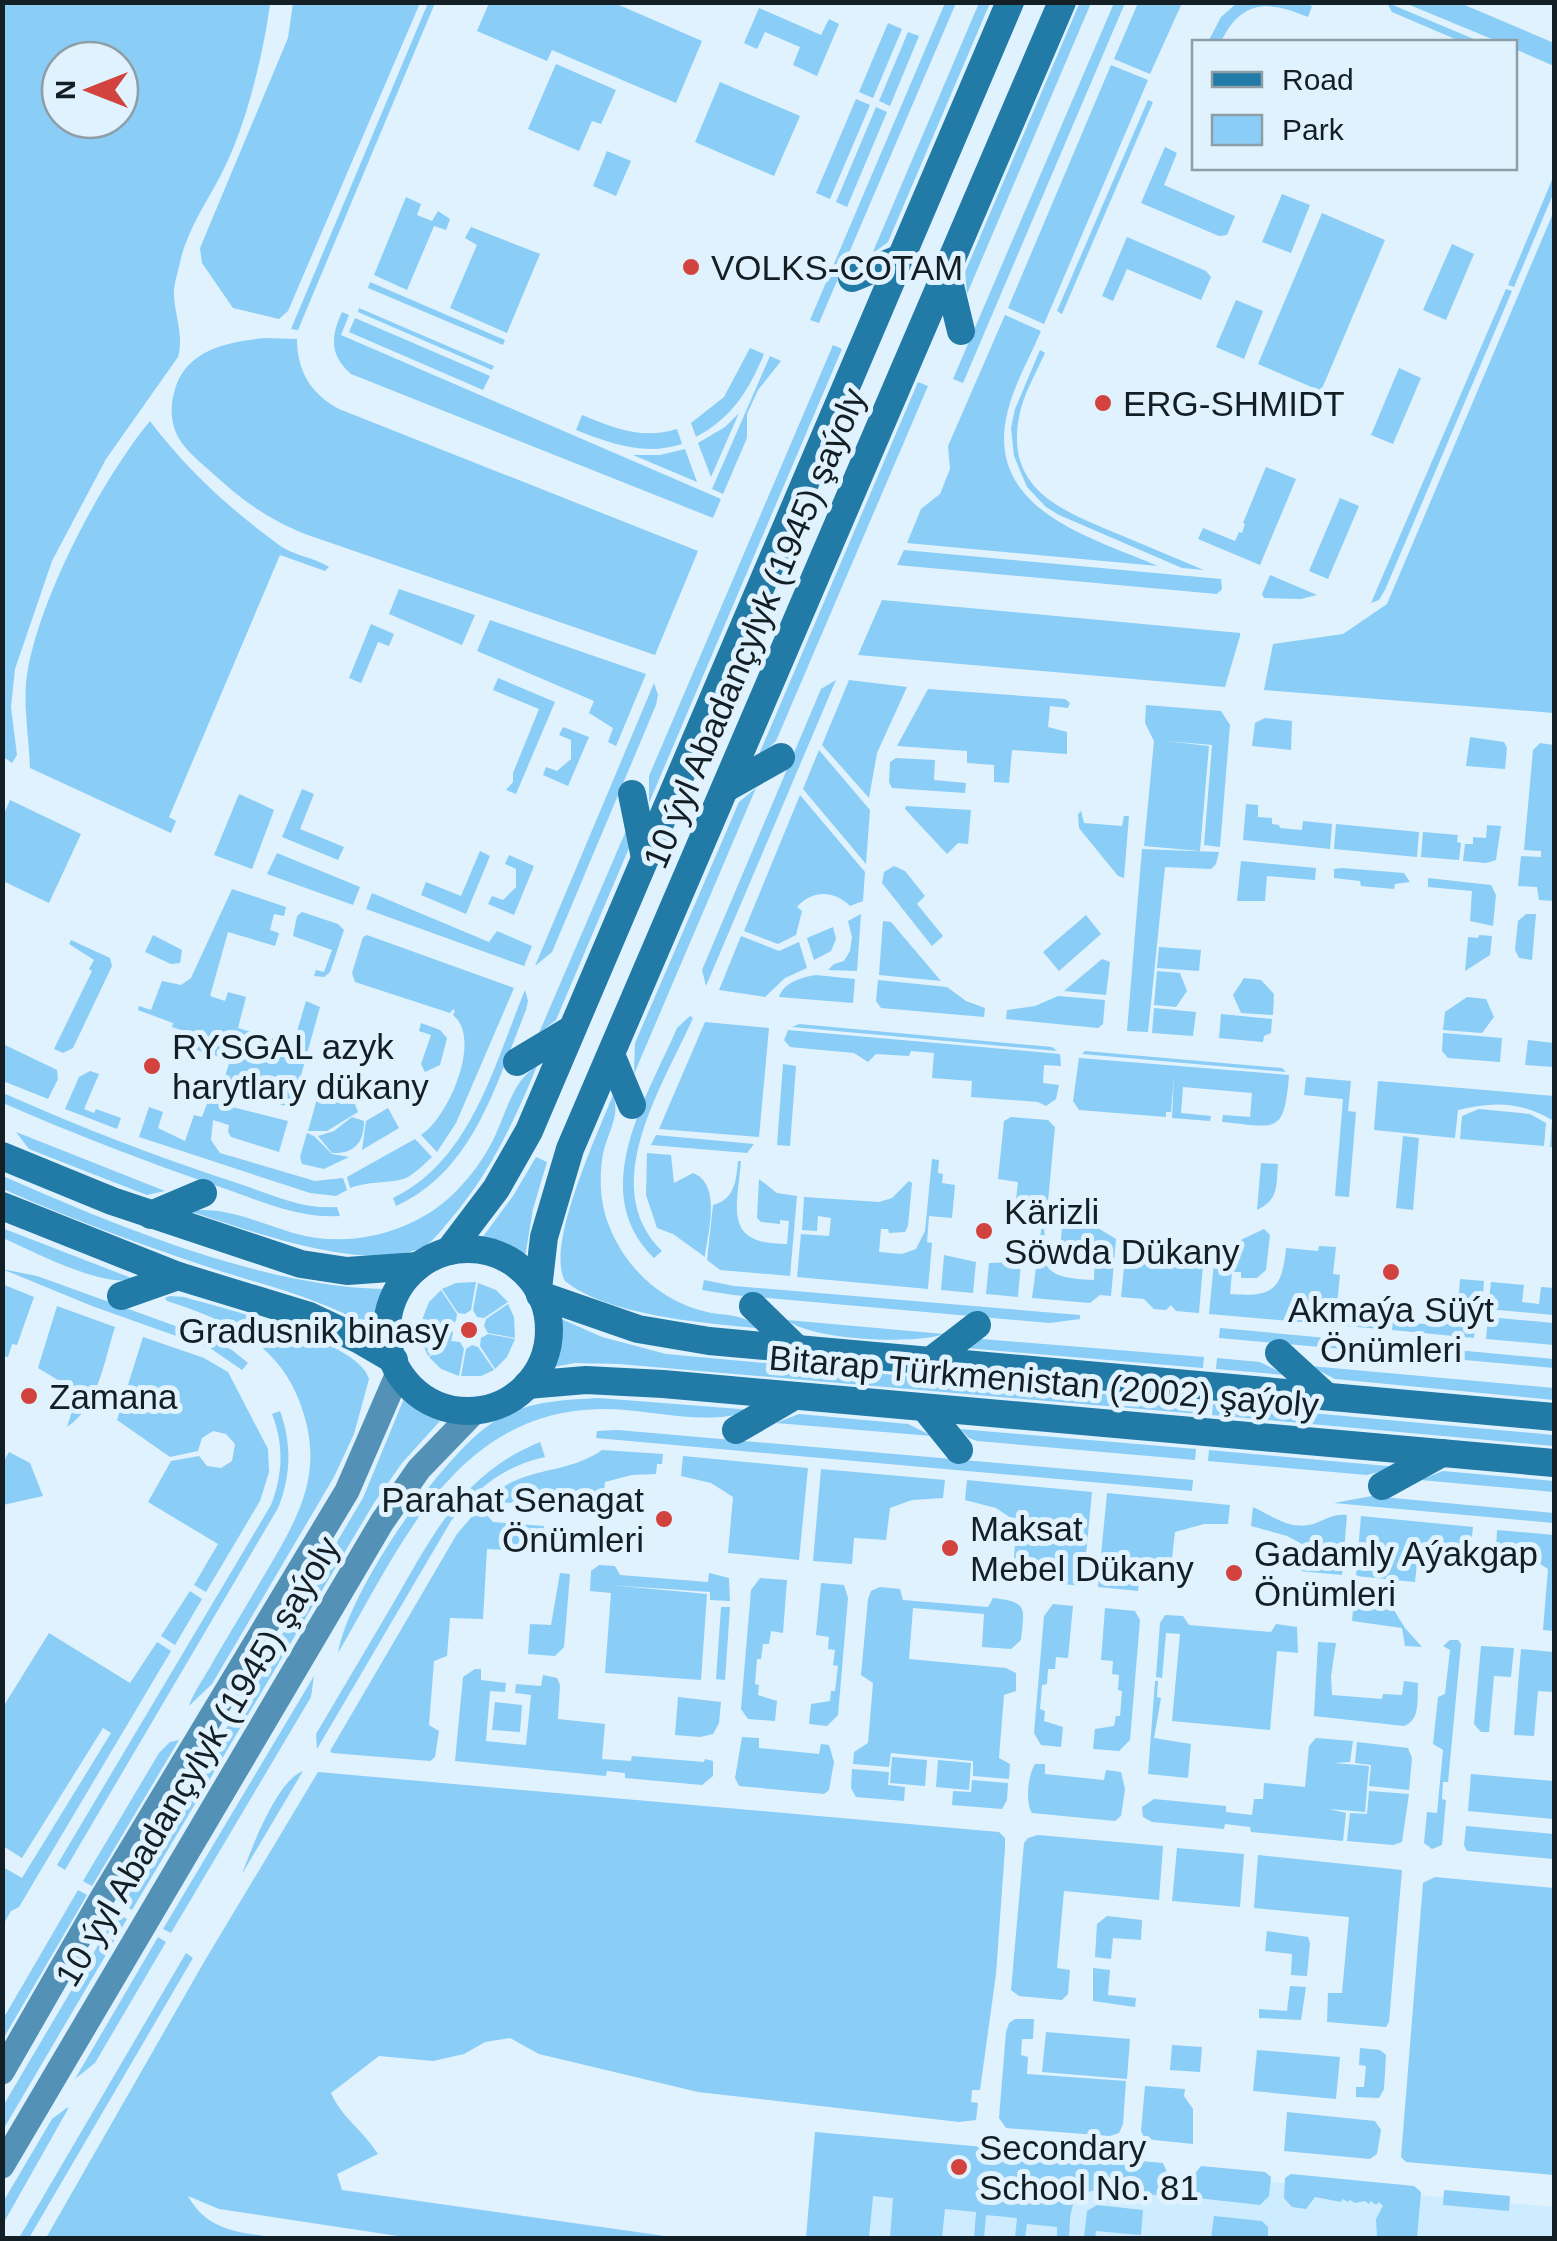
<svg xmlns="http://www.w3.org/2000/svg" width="1557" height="2241" font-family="Helvetica,sans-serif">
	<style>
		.built { fill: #ceecff }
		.green { fill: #8acdf6; fill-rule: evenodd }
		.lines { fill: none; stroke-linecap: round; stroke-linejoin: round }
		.secondary { stroke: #5391b6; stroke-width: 25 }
		.primary { stroke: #227aa7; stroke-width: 28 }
		.poi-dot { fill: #d2433f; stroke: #e0f2fd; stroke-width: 4 }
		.labels { text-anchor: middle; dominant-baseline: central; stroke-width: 10; stroke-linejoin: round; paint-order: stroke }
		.poi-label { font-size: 35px; fill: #141f25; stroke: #e0f2fd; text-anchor: start }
		.street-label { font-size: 35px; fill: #141f25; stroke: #e0f2fd }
	</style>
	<rect width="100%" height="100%" fill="#e0f2fd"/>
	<!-- built -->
	<path class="built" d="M814,2141L1554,2207V2238H806Z"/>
	<!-- green -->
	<g class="green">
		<path d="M3,2L270,4C264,50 248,117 228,160C213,194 191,221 181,258C179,269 173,285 174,296C175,316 184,336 178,357L106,459L52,561L15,669L11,707L17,755L12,763L2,756ZM60,60H120V120H60Z"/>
		<path d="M612,2L702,41L676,103L552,50L547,61L477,31L489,3Z"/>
		<path d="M1080,2L1091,3L967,294L965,272Z"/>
		<path d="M1238,2L1303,3L1312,6L1308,17C1268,0 1241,0 1221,42H1208L1221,17Z"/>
		<path d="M293,3H420L288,311L279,319L233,308L202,263L200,248L288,38Z"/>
		<path d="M428,3H435L298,330L291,329Z"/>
		<path d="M945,3H956L819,323L810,320Z"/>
		<path d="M979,3H990L888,242L872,254Z"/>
		<path d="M1114,3H1125L963,383L953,379Z"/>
		<path d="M1138,3H1182L1150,74L1114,59Z"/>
		<path d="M1387,3H1388L1481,42H1462L1392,12Z"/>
		<path d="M1405,3H1460L1554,43V66L1515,49L1514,42H1499Z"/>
		<path d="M759,8L821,35L829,19L839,24L817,76L793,65L800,47L765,32L757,49L744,43Z"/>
		<path d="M888,23L902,29L873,98L859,92Z"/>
		<path d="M908,32L919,36L890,106L879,101Z"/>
		<path d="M556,64L616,90L601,124L592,121L579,151L528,129Z"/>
		<path d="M1111,65L1148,80L1044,324L1008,308Z"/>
		<path d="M720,82L800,116L774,176L695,142Z"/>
		<path d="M856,99L870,105L830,199L816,193Z"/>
		<path d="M1148,100L1153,102L1062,314L1057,311Z"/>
		<path d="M876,107L887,112L847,207L836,202Z"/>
		<path d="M1165,147L1177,153L1164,185L1235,216L1227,235L1219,236L1141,203Z"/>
		<path d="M607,151L631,161L616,196L593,186Z"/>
		<path d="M1554,175V192L1514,287L1508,285Z"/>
		<path d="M1282,194L1310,205L1291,253L1262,242Z"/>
		<path d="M406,197L421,204L417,215L432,221L438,211L450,219L446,230L434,226L407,290L374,275Z"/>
		<path d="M1554,211V713L1264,690L1273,644L1343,634L1387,604Z"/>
		<path d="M1322,213L1385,240L1321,391L1258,364Z"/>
		<path d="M471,227L540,254L507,333L450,308L477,245L465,238Z"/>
		<path d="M1127,237L1206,271L1211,277L1201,300L1127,269L1113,301L1102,296Z"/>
		<path d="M1452,244L1474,254L1446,320L1423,310Z"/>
		<path d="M370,282L505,340L503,345L368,288Z"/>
		<path d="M1506,289L1512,291L1385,590L1379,600L1371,603Z"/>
		<path d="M1236,300L1263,311L1244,359L1216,347Z"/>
		<path d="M359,308L494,366L492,370L358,312Z"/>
		<path d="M342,312L349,315L341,335L721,499L713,518L351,374C329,355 331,336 342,312Z"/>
		<path d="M1005,315L1041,331C1030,357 1015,383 1008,410C982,509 1090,537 1158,566L907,543L921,509L940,494L950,469L948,446Z"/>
		<path d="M355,318L490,376L483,390L349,332Z"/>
		<path d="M265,338L297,339C297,371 311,394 339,409L698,551L655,655L305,534C264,517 242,500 210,471C199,461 186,451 178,437C171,424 170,407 174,393C184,350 227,342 265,338Z"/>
		<path d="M833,345L842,349L649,803V776Z"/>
		<path d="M750,348L764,354C749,390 732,418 696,437L691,423L724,397Z"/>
		<path d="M1040,350L1045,353C1036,373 1023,395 1019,417C1005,491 1064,511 1118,534C1147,546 1175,558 1204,570L1182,568L1059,515L1046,507L1027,487L1014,456L1011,428L1015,409Z"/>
		<path d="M770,356L781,361L758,390L747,414V438L723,494L712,489Z"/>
		<path d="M1399,368L1421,378L1393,444L1371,435Z"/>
		<path d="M918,382L928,386L776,741L757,759Z"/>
		<path d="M739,413L711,477L698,443L725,427Z"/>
		<path d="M582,415C614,428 642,440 677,429L682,444C644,456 612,444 576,430Z"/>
		<path d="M150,421C187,470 230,509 279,545C294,556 314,557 329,567L325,571L280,555L169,817L176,821L171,833L30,768C29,740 24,711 26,683C34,607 101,480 150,421Z"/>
		<path d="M685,449L697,482L633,455H660Z"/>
		<path d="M1266,467L1296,479L1260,565L1198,539L1203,528L1235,541L1239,532L1242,533L1245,524L1243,523Z"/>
		<path d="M1340,498L1359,506L1328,579L1309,571Z"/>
		<path d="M904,550L1221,579L1222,589L1217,594L897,565Z"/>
		<path d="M1270,575L1317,595L1301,599L1264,598L1262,594Z"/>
		<path d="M399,589L475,615L462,645L389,614Z"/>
		<path d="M882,600L1240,633V636L1225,687L858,655Z"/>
		<path d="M490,620L646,674L616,746L608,742L613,728L589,713L594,701L477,651Z"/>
		<path d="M371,624L394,634L389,646L378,642L361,683L349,678Z"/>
		<path d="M498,678L555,702L516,794L506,790L513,782V773L539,709L493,690Z"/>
		<path d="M836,680L706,986L702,970L821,689Z"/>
		<path d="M849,680L907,687L877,753L869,798L822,745Z"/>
		<path d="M654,683L658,695L656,705L552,952L535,966Z"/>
		<path d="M928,689L1065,699L1070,703L1068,708L1050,706L1048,727L1067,732V754L1012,750L1009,783L994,782V765L967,763V751L897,746Z"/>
		<path d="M1146,705L1221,711L1230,725L1220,847L1204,845L1212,745L1166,741L1209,746L1200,851L1144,846L1154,741L1145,723Z"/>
		<path d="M1265,718L1292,721L1291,750L1252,746L1255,723Z"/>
		<path d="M563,727L589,737L568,786L543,775L546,767L557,771L571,759V740L559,735Z"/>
		<path d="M1470,737L1504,742L1507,748L1505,769L1466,766Z"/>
		<path d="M1540,743L1554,745V901L1539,900L1537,887L1518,886L1521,856L1541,857V851L1524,850L1533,750Z"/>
		<path d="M819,750L870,810L866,864L803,789Z"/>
		<path d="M896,758L935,760L934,780L966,783L965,793L892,788L889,782L890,762Z"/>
		<path d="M756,788L634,1074L635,1043L739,802Z"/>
		<path d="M302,789L314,794L300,829L344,847L338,860L282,837Z"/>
		<path d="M239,794L274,810L252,869L214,855Z"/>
		<path d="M800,795L865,872L863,901L850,906C834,890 812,890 797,907L802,911L796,935L778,944L744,931Z"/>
		<path d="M10,800L81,834L49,903L3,881V816Z"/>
		<path d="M1246,804L1258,805V817L1272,818V824L1279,825L1280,828L1302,830L1303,821L1332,824L1330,849L1243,840Z"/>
		<path d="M906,806L971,810L968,844L958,843L947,854L905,809Z"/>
		<path d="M1081,811L1084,823L1122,826L1124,816H1129L1124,878L1118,876L1079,828L1078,814Z"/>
		<path d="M1336,824L1419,832L1417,857L1334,849Z"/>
		<path d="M1487,825L1501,826L1496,860L1486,863L1463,861L1465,844H1473V837L1486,838Z"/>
		<path d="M628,826L629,848L556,1020L539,1033Z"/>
		<path d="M1423,832L1458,835L1457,842L1461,843L1459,860L1421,857Z"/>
		<path d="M1142,849L1219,852L1216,864L1211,869L1165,867L1148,1032L1127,1031Z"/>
		<path d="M480,851L490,856L466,914L421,895L426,882L461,896Z"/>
		<path d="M277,853L360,887L353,905L267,874Z"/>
		<path d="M509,855L534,866L514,915L488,904L492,896L503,900L516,887V869L505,864Z"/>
		<path d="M1241,861L1316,868L1315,880L1267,876L1265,901H1237Z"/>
		<path d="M894,866L905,871L925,896L917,904L943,936L932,946L882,883L884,872Z"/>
		<path d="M1342,868L1404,873L1410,882L1395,884L1394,889L1361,886L1360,881L1334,878V869Z"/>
		<path d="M1428,878L1491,885L1496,895L1493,926L1470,921L1472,891L1428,887Z"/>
		<path d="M232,889L286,907L284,916L274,914L270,930L279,933L275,946L228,932L210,996L225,1001L228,992L246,997L238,1028L293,1045L306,1001L320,1007L292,1108L222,1087L230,1060L180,1045L184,1031L172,1027L173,1023L138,1010L139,1006L151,1010L162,981L181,985L191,978Z"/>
		<path d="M372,893L489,942L497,931L532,946L524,966L366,909Z"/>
		<path d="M302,912L338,924L344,930L330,972L324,977L314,976L316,970L324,972L332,950L293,936L297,916Z"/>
		<path d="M861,914L857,971L828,970L834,964L844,961L850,951L852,937L848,921Z"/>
		<path d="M1526,914H1536L1532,960L1519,958L1515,950L1518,921Z"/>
		<path d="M1086,915L1101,934L1059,971L1043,952Z"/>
		<path d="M883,921L891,922L941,981L879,975Z"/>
		<path d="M833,927L836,939L831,951L814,960L807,938Z"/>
		<path d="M153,935L182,950L180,963L171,964L145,952Z"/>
		<path d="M367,935L514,988L456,1123L437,1152L421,1135C448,1118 483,1039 453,1015L455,1011L453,1009L450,1013L355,982L352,973L363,937Z"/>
		<path d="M1479,935L1492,936L1490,955L1465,971L1468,937L1478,938Z"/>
		<path d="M741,936L779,951L799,942L807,968L785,978L765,997L719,990Z"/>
		<path d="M71,940L110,958L112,966L73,1048L63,1053L54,1049L92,971L89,969L94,960L69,944Z"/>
		<path d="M1159,947L1201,950L1199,971L1157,968Z"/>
		<path d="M1102,959L1110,962L1106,995L1064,991Z"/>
		<path d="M1157,971L1180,973L1187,991L1176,1007L1154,1005Z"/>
		<path d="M816,975L855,979L853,1003L779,997C784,982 802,977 816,975Z"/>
		<path d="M1244,978L1261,980L1274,994L1273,1015L1241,1013L1233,995Z"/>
		<path d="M878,980L947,987L966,1001L985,1008L984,1017L881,1008L876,1001Z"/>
		<path d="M525,990L528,1001L526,1010C496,1083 474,1171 396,1206L393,1198C471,1161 494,1065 525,990Z"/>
		<path d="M1058,996L1105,1000L1103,1024L1098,1028L1006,1019L1007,1010L1035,1006Z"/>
		<path d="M1467,997L1486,999L1494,1017L1482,1033L1443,1030L1445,1012Z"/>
		<path d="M1154,1008L1196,1012L1193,1036L1152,1033Z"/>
		<path d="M1221,1014L1272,1019L1271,1033L1264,1036L1263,1042L1219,1038Z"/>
		<path d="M690,1016L693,1018C663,1086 596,1186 662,1251L654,1258C586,1191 647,1098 677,1028Z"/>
		<path d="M705,1022L769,1028L759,1137L659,1129Z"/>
		<path d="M421,1023L440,1030L447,1038L440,1065L425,1072L421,1064L431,1035L419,1031Z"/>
		<path d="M799,1024L1052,1047L1057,1051L792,1027Z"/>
		<path d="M788,1030L1060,1054L1061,1066L1044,1065L1043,1083L1059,1085L1056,1099L1046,1106L1038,1102L971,1097L972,1081L932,1078L934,1053L911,1051L909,1056L876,1054L868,1062L854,1053L790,1047L784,1040Z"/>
		<path d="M1443,1033L1502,1038L1500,1062L1448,1058L1442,1051Z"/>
		<path d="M1528,1040L1554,1043V1067L1525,1065Z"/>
		<path d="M3,1044L57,1070L58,1079L48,1099L3,1081Z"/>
		<path d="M1085,1051L1282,1068L1286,1072L1082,1054Z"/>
		<path d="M1079,1058L1289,1075C1284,1136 1277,1127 1222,1122L1223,1115L1250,1117L1252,1093L1183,1087L1181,1113L1211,1116L1210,1121L1172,1118L1174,1076L1171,1112H1166V1117L1079,1110L1073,1101Z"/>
		<path d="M783,1064L796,1066L790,1146L777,1145Z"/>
		<path d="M537,1066C514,1122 490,1173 450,1220C442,1229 434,1241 423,1247C367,1275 246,1229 189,1211C225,1206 259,1223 293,1233C351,1250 420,1232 461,1186C475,1171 486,1155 495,1136C507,1111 513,1080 537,1066Z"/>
		<path d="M90,1071L99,1074L84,1109L94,1113L96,1109L121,1118L117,1129L65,1109L79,1077Z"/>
		<path d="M1306,1077L1351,1081L1348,1111L1356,1112L1349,1197L1335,1196L1343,1099L1304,1095Z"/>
		<path d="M1378,1081L1554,1096V1147H1550L1552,1120C1519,1101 1493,1102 1458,1110L1455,1138L1374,1130Z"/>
		<path d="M320,1088L353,1099L358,1112L327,1131H308Z"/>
		<path d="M3,1093C80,1127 159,1158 240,1184C270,1194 304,1210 337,1207L340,1216C300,1219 258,1200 220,1187C146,1162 74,1134 3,1103Z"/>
		<path d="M613,1095C621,1115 607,1134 603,1154C599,1176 600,1202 608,1223C624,1267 661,1302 707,1312C724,1316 745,1313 756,1328C703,1323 606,1315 565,1281C545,1246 598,1133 613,1095Z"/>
		<path d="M208,1101L288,1121L279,1152L231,1137L228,1132L229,1125L213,1120L211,1140L220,1153L315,1181L343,1178L347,1190L336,1196L310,1193L139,1137L149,1107L163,1112L158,1128L185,1141L194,1115L202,1117Z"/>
		<path d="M388,1108L399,1128L362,1150L366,1121Z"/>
		<path d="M1479,1109L1530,1114L1546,1123L1544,1146L1460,1139L1462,1116Z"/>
		<path d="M352,1117L364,1121C364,1143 354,1154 332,1153L318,1136L334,1131Z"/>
		<path d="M1011,1117L1048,1120L1055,1127L1048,1201H1038V1210L1015,1208L1018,1182L998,1179L1004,1121Z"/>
		<path d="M16,1132L165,1191L147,1195L85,1171L29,1149Z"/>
		<path d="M307,1133L314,1136L332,1154L349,1157L324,1169L302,1164L300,1157Z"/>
		<path d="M656,1135L754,1144L747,1153L651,1145Z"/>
		<path d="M1403,1136L1419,1138L1413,1210L1396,1208Z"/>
		<path d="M415,1139L432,1157C424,1164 416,1173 406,1178C395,1183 368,1181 350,1188L347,1177Z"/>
		<path d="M647,1153L671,1155L674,1183L693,1173C722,1184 708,1233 705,1257L673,1234L657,1228L646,1195Z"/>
		<path d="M536,1157L547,1162L533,1209L525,1257L482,1238L513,1196Z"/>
		<path d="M932,1159L939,1160L938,1173L943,1174L942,1183L955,1185L952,1218L929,1216L927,1242L932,1243L928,1289L797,1277L801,1234L829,1236L831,1218L818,1216L817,1231L802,1230L804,1197L879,1202L892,1198L909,1181L912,1183L908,1226L905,1232L889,1233L888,1229H881L879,1252L902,1254L916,1249L925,1231Z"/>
		<path d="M738,1161H741C737,1210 723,1244 787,1244L789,1221L780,1220V1224L761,1222L757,1218L759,1179L777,1193L797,1196L790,1276L720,1270L707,1260L713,1205C735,1199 736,1181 738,1161Z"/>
		<path d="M1261,1163L1278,1164C1276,1187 1279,1199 1257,1210Z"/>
		<path d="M3,1176C114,1225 260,1286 382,1289L377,1326L371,1328C320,1297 261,1285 205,1266C136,1243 69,1218 3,1189Z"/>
		<path d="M1063,1210L1070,1211L1116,1239L1111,1296L1100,1295L1090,1303L1032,1298L1043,1216C1050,1258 1027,1278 1094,1280L1095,1258L1087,1257L1086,1262L1065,1260L1060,1255Z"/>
		<path d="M2,1228L134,1279C103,1288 34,1252 3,1238Z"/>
		<path d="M1264,1229L1270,1235L1266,1270L1257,1278H1241V1272H1232L1230,1294C1272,1297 1282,1291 1286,1248L1318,1251L1319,1246L1336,1247L1333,1274L1340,1275L1337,1304L1349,1306V1317L1381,1320L1380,1329L1209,1314L1215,1252Z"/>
		<path d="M1139,1241L1191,1246L1190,1262L1203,1264L1199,1313L1176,1311L1171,1305L1166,1310L1154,1309L1144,1299L1121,1297L1125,1258L1138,1259Z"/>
		<path d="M944,1255L976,1262L973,1293L941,1290Z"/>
		<path d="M1021,1262L1018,1297L986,1294L989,1263Z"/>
		<path d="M2,1269L37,1276L206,1337L232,1350L248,1363L242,1370L210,1348L92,1306Z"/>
		<path d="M1460,1279L1484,1281L1482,1309L1458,1307Z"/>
		<path d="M704,1280L734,1286L1080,1315V1319L1050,1323L733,1295L702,1290Z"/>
		<path d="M476,1282L471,1310L465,1314L458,1313L442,1289L456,1283Z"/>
		<path d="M1491,1282L1524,1285L1522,1302L1539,1304L1541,1287L1554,1288V1315L1488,1309Z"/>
		<path d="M478,1283L496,1290L508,1302L484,1318L477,1317L473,1310Z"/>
		<path d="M2,1284L34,1297L17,1345L12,1344L8,1357L3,1356Z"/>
		<path d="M441,1290L457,1314L456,1321L449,1325L422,1320L429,1302Z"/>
		<path d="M170,1296L184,1297C221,1308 360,1341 369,1379L354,1434L334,1477L212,1684L189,1706C194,1691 206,1675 214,1660C231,1631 248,1603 265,1574C299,1516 326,1472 300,1403C278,1342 225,1320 167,1301L165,1298Z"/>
		<path d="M508,1304L514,1317L515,1338L488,1333L484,1326L486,1319Z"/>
		<path d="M57,1306L115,1327C104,1361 98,1407 67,1427L78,1392L38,1368Z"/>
		<path d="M1427,1312L1476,1316L1474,1338L1392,1330L1393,1321L1425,1324Z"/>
		<path d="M1488,1317L1554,1323V1345L1486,1339Z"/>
		<path d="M559,1318L602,1337L666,1354L1200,1403L1199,1414L619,1364L575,1363L553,1367L559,1343Z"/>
		<path d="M787,1320L944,1334C915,1345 810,1340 787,1320Z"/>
		<path d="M421,1322L449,1327L453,1333L451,1341L460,1342L464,1349L459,1376L441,1369L429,1357L451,1342L428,1356L422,1342Z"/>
		<path d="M1220,1328L1554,1359V1368L1219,1338Z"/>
		<path d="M488,1334L515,1339L507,1357L495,1369L480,1346L481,1338Z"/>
		<path d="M143,1337L204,1358L228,1372L268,1449L269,1472L260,1501L206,1592L194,1585L218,1544L148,1502L171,1461L199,1456L207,1466L221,1468L232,1461L235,1444L226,1434L213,1431L202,1438L198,1451L170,1457L117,1420Z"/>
		<path d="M981,1339L1204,1357L1203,1368L966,1348Z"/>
		<path d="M472,1345L478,1347L494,1370L481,1376H461L466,1349Z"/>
		<path d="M1217,1358L1260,1362L1286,1375L1216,1369Z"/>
		<path d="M1310,1366L1554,1388V1400L1335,1379Z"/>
		<path d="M405,1396L440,1421L402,1463L374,1503L132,1910L122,1904L363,1498Z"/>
		<path d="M599,1398L752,1410C705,1428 649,1408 600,1409C455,1412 401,1546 338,1653C348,1592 442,1454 495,1421C526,1401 563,1400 599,1398Z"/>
		<path d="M1213,1404L1554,1435V1446L1212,1415Z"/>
		<path d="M280,1411C292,1444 291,1476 278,1508L65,1870L57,1865L271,1505C283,1474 284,1445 272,1414Z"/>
		<path d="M799,1414L908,1424L932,1436L776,1423Z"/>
		<path d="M960,1429L1196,1449L1195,1460L977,1441L969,1438Z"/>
		<path d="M618,1430L1193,1480L1192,1491L596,1438L597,1431Z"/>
		<path d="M540,1442L545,1457C504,1466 477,1488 451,1521L317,1749L316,1734C342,1690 368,1646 394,1602C434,1533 462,1474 540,1442Z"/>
		<path d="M602,1450L663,1454L662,1464H657L656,1474L632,1475L605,1482L602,1510L497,1502L492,1496C523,1466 567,1475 602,1450Z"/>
		<path d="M1209,1450L1398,1467L1367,1475L1208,1461Z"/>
		<path d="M9,1452L30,1463L43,1496L3,1505V1463Z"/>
		<path d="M683,1456L808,1468L799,1560L728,1553L733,1497L711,1483L681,1476Z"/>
		<path d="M821,1469L945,1480L943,1498L912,1500L890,1508L886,1540L854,1538L852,1564L813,1561Z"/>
		<path d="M1443,1471L1554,1481V1492L1420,1480Z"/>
		<path d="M967,1480L1092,1492L1083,1586L1012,1579L1017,1522L996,1508L965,1500Z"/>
		<path d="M1107,1493L1230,1505L1228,1524H1204L1175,1532L1171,1567L1141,1564L1138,1591L1098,1587Z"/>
		<path d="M1372,1496L1554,1513V1523L1334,1503Z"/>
		<path d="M480,1507L493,1522L544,1526L542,1552L487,1549L483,1619L450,1618L447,1656L434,1661L429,1725L439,1731L435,1757L430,1761L332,1753L330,1751L457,1534Z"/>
		<path d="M1253,1507C1273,1516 1292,1532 1316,1523C1330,1518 1332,1514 1347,1515L1342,1575L1300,1571L1302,1544L1287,1536L1251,1526Z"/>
		<path d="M1361,1516L1473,1527L1471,1545L1440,1546L1418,1554L1415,1582L1356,1576Z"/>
		<path d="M1497,1530L1554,1535V1631L1543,1630L1548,1569L1526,1555L1496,1548Z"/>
		<path d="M599,1565L615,1566L620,1575L708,1582L709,1573L729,1578L730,1601L710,1600V1592L610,1585L707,1594L701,1680L605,1673L611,1593L590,1591L591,1571Z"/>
		<path d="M560,1573L570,1574L564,1647L555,1656L528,1654L530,1624L551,1625Z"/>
		<path d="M760,1578L787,1580L783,1633L771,1631L769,1644H763L761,1659H757L755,1684L759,1685L758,1695L777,1701L775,1721L748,1719L741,1709L751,1590Z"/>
		<path d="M821,1583L844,1585L848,1598L838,1715L827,1726L809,1724L811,1704L830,1701L831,1691H835L838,1666L833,1665L835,1650L828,1649L829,1637L816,1635Z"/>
		<path d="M880,1587L900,1589L903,1600L988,1607L993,1598C1029,1602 1024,1608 1021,1640L1011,1649L982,1647L984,1614L913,1608L909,1659L1006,1668L1016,1673V1691L1004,1695L999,1758L1010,1764L1009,1779L973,1776V1761L891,1753L889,1767L853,1764L854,1752L868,1743L873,1683L861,1675L868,1599L871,1591Z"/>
		<path d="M190,1591L202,1599L175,1645L161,1636Z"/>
		<path d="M1354,1598L1389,1602L1405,1628L1422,1647L1405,1646L1402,1628L1352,1621Z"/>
		<path d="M1053,1604L1073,1606L1068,1658L1056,1657L1055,1669H1048L1047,1684L1042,1685L1040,1709L1045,1711L1044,1721L1063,1727L1061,1747L1041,1745L1034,1733L1044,1616Z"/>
		<path d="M721,1607H730L725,1680L716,1679Z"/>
		<path d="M1105,1608L1135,1611L1140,1620L1130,1740L1119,1751L1093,1749L1095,1729L1114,1726L1116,1716H1120L1122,1691L1118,1690L1119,1675L1112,1674L1113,1661L1101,1660Z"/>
		<path d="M1165,1615L1183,1616L1189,1625L1271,1632L1276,1624L1297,1627L1298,1653L1277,1651L1270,1730L1172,1721L1180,1634L1166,1633L1162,1678L1156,1677L1160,1623Z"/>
		<path d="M49,1633L130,1683L157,1642L171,1651L19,1907L11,1911L3,1925V1867L22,1878L111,1733L103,1728L22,1858L3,1846V1707Z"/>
		<path d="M1450,1640H1458L1461,1644L1448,1782H1443L1442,1799L1446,1800L1442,1845L1432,1849L1424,1843L1427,1812L1437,1813L1443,1750L1433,1744L1438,1697L1445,1694L1450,1650L1443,1646Z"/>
		<path d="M1318,1642L1336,1643L1331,1676L1332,1695L1382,1699L1383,1694L1402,1695L1404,1681L1418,1683C1417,1698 1421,1720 1404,1726L1314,1716Z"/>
		<path d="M1481,1646L1514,1648L1511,1677L1494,1676L1489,1732H1481L1474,1724Z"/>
		<path d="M1521,1649L1554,1652V1692L1538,1691L1534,1736L1514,1735Z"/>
		<path d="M475,1669H481V1680L506,1683L505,1692L490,1691L486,1741L526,1745L531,1695L515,1693L516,1684L541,1686L543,1675L557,1678L560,1685L558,1719L605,1724L602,1759L631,1761L632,1756L704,1762L705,1759L713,1761V1776L702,1785L625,1778V1773L607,1771L606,1776L455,1761L463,1677Z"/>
		<path d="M314,1676L311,1697L171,1933L163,1929Z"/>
		<path d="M1155,1681H1158L1157,1697L1161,1698L1154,1738L1191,1744L1188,1778L1148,1774Z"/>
		<path d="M678,1697L721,1702L719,1723L713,1734L700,1737L675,1735Z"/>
		<path d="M495,1702L522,1705L520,1732L492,1730Z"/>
		<path d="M742,1737L759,1738V1748L819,1754L821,1744L829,1745L834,1762L829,1790L824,1794L739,1786L735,1778Z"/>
		<path d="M1316,1738L1353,1741L1350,1762L1334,1763L1369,1766L1365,1812L1329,1809L1346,1813L1343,1841L1251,1832L1250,1827L1225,1824L1224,1829L1152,1822L1143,1817L1142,1807L1154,1799L1226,1806V1812L1252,1815L1254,1799H1263L1264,1783L1305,1787L1309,1746Z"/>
		<path d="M179,1740L92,1886L83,1881L159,1753L170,1742Z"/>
		<path d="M1357,1742L1408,1748L1412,1758L1409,1790L1369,1786L1371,1765L1355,1763Z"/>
		<path d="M892,1757L927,1760L925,1786L890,1783Z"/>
		<path d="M938,1760L971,1763L969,1790L936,1787Z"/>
		<path d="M1035,1764H1045V1774L1104,1780L1106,1770L1121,1772L1125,1789L1121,1816L1115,1821L1032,1813C1025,1802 1028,1775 1035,1764Z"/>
		<path d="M852,1769L889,1772L888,1785L905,1787L904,1801L856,1797L851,1788Z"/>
		<path d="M303,1771L242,1874C251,1850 277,1780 303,1771Z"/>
		<path d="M318,1772L999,1832L1005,1838V1848L996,1974L980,2090H972L971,2102L978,2103L976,2120L959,2122L698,2092L539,2054L510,2038L485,2042L464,2054L433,2061L379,2056L331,2093C342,2118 362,2129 378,2154L337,2174L342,2190L679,2238H411L219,2209L188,2196C208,2233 244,2233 283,2238H46L204,1962Z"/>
		<path d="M1471,1774L1554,1781V1819L1468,1811Z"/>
		<path d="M972,1780L1008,1783L1007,1800L1002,1809L952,1805L953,1791L971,1792Z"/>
		<path d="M1369,1791L1409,1794L1402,1842L1393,1845L1347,1841L1350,1813L1367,1814Z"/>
		<path d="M1466,1826L1554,1834V1859L1467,1851L1464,1845Z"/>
		<path d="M1038,1835L1163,1846L1159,1900L1064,1891L1057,1968L1070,1970L1068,1994L1062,2000L1019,1996L1011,1990L1024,1843L1028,1838Z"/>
		<path d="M1177,1848L1244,1854L1240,1907L1172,1901Z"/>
		<path d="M1258,1855L1402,1870L1389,2022L1386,2027L1327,2022L1328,1993H1342L1349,1917L1254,1908Z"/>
		<path d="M1435,1877L1554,1888V2175L1406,2162L1401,2157L1423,1883Z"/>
		<path d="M78,1890L87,1895L3,2039V2019Z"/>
		<path d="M117,1913L127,1919L3,2130V2106Z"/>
		<path d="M1107,1916L1142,1920L1141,1940L1113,1938L1111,1959L1095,1957L1097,1924Z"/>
		<path d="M1267,1931L1308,1937L1310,1943L1307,1976L1291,1975L1292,1954L1265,1951Z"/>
		<path d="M158,1937L166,1942L95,2063L75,2079Z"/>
		<path d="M186,1953L193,1958L29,2238H19Z"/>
		<path d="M1093,1968L1110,1970L1108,1995L1136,1998L1135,2007L1093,2001Z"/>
		<path d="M1290,1986L1306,1987L1301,2020L1259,2018V2009L1287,2011Z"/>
		<path d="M1015,2019H1034L1033,2039H1022L1021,2055L1028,2057L1027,2074L1126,2081L1123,2124L1119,2133L1110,2136L1006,2128L999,2118L1006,2032L1009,2023Z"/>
		<path d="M1046,2032L1130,2039L1127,2079L1042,2072Z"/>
		<path d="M1172,2045L1202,2047L1200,2072L1170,2070Z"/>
		<path d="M1360,2048L1380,2050L1386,2055L1384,2089L1379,2098L1356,2097V2087H1364L1366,2066L1359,2065Z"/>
		<path d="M1257,2050L1340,2057L1336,2099L1253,2091Z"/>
		<path d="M1145,2086L1185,2089L1184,2096L1193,2109V2144L1145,2139L1141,2131Z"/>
		<path d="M68,2107V2109L3,2224V2202L52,2119Z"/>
		<path d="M1287,2112L1375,2121L1381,2130L1377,2154L1370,2159L1284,2151Z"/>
		<path d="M815,2132L1163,2163L1167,2172L1166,2189L1158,2195C1136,2194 1084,2178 1073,2205C1069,2215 1070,2228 1069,2238H1057V2227L1027,2224L1025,2238H1015L1017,2218L986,2215L984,2238H974L976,2212L945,2209L942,2238H890L893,2198L873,2196L869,2238H806Z"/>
		<path d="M1201,2166L1265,2172L1271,2177L1269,2196L1260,2205L1197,2198L1194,2175Z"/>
		<path d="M1291,2174L1414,2186L1421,2192L1417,2238H1377L1376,2219L1383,2206L1379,2202L1376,2205L1371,2201L1369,2204L1365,2201L1355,2203L1350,2200L1348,2202L1343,2199L1341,2202L1315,2197L1306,2209L1292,2207L1284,2198L1285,2178Z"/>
		<path d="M1444,2190L1510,2196L1509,2211L1443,2205Z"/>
		<path d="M1097,2205L1143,2210L1141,2235L1096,2231L1095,2238H1084L1087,2211Z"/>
		<path d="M1214,2216L1262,2221L1268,2227V2238H1211Z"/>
	</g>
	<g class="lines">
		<!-- secondary -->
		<g class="secondary">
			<path d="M2,2072L102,1898L347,1491L399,1371"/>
			<path d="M2,2166L382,1522L419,1469L476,1410"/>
		</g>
		<!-- primary -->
		<g class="primary">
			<path d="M947,273L961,331"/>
			<path d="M852,278L901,258"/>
			<path d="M726,788L781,757"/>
			<path d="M632,794L645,858"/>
			<path d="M612,1057L632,1105"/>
			<path d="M517,1062L572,1029"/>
			<path d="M2,1156L112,1201L301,1264L347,1271L418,1266"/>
			<path d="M2,1206L178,1276L309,1316L358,1339L394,1360"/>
			<path d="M151,1215L203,1193"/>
			<circle cx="468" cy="1330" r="81"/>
			<path d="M449,1251L496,1189L529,1131L1010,2"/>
			<path d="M538,1289L544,1237L570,1149L1062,2"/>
			<path d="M540,1295L638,1329L709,1341L1554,1417"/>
			<path d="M121,1296L178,1276"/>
			<path d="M753,1306L797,1349"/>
			<path d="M1279,1353L1326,1396"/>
			<path d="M929,1362L977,1325"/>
			<path d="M527,1385L586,1380L663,1384L1554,1463"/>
			<path d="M925,1408L959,1450"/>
			<path d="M736,1430L791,1398"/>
			<path d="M1382,1486L1442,1453"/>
		</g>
	</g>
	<!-- markers -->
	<g class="poi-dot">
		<circle cx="691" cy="267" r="10"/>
		<circle cx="1103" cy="403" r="10"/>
		<circle cx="152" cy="1066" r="10"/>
		<circle cx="984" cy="1231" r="10"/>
		<circle cx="1391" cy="1272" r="10"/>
		<circle cx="469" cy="1330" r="10"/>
		<circle cx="29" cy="1396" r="10"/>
		<circle cx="664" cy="1519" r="10"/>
		<circle cx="950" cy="1548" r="10"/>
		<circle cx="1234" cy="1573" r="10"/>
		<circle cx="959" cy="2167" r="10"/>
	</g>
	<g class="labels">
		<!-- poi labels -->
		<g class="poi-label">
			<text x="711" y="267">VOLKS-COTAM</text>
			<text x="1123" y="403">ERG-SHMIDT</text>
			<text x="172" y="1046">RYSGAL azyk<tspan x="172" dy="40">harytlary dükany</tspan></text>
			<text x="1004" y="1211">Kärizli<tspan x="1004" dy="40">Söwda Dükany</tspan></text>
			<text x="1391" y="1309" text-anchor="middle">Akmaýa Süýt<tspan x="1391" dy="40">Önümleri</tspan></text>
			<text x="449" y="1330" text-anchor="end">Gradusnik binasy</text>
			<text x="49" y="1396">Zamana</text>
			<text x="644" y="1499" text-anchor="end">Parahat Senagat<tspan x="644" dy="40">Önümleri</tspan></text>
			<text x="970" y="1528">Maksat<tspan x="970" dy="40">Mebel Dükany</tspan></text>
			<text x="1254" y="1553">Gadamly Aýakgap<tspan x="1254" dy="40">Önümleri</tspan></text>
			<text x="979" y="2147">Secondary<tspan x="979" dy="40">School No. 81</tspan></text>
		</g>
		<!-- street labels -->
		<g class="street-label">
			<text transform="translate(754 628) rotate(-67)">10 ýyl Abadançylyk (1945) şaýoly</text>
			<text transform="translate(1044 1381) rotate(5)">Bitarap Türkmenistan (2002) şaýoly</text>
			<text transform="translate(197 1761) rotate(-59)">10 ýyl Abadançylyk (1945) şaýoly</text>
		</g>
	</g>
	<!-- border -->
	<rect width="1557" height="2241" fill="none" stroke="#141f25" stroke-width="10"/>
	<!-- legend -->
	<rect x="1192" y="40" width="325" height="130" fill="#e0f2fd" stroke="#8e9ea7" stroke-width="2.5"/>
	<rect x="1212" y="72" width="50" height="15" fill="#227aa7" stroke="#8e9ea7" stroke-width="2.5"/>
	<text x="1282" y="90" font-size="30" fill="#141f25">Road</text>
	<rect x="1212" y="115" width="50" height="30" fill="#8acdf6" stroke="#8e9ea7" stroke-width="2.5"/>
	<text x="1282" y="140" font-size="30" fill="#141f25">Park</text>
	<!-- north arrow -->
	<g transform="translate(90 90) rotate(270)"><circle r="48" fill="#e0f2fd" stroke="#8e9ea7" stroke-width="2.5"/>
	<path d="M0-8L18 38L0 25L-18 38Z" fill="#d2433f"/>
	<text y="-15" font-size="28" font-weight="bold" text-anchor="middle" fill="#141f25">N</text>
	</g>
</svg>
